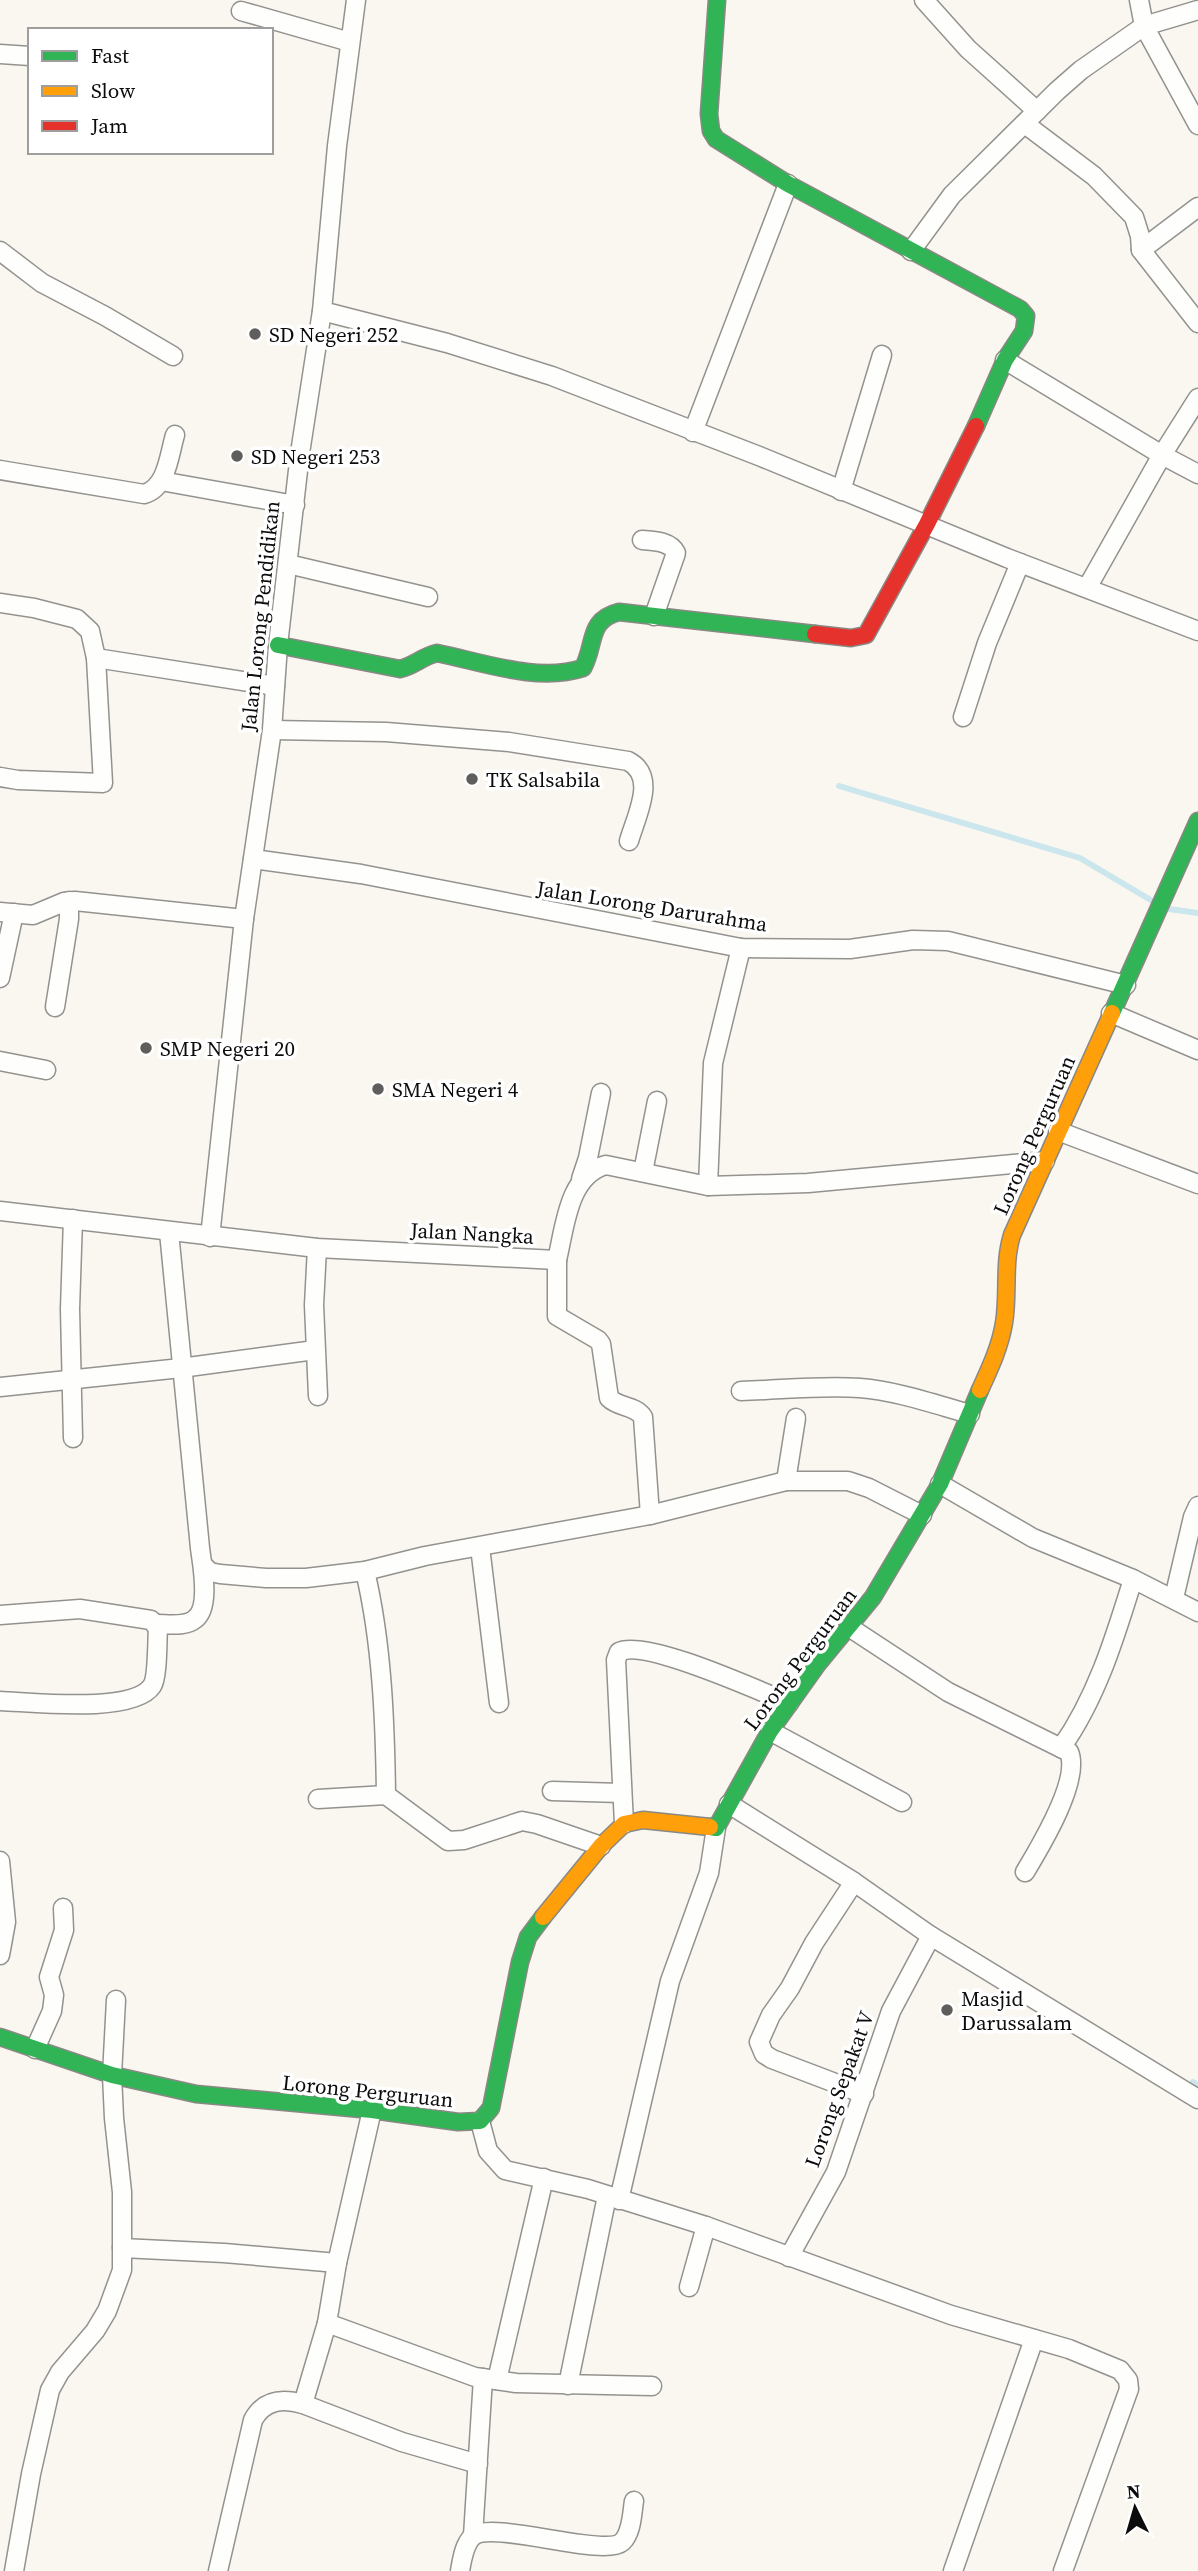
<svg xmlns="http://www.w3.org/2000/svg" width="1198" height="2571" font-family="'Source Serif 4',serif">
	<style>
		.lines { fill: none; stroke-linecap: round; stroke-linejoin: round }
		.stream { stroke: #cce6ee; stroke-width: 6 }
		.street-casing { stroke: #93928f; stroke-width: 21 }
		.fast-casing { stroke: #8a8885; stroke-width: 19 }
		.slow-casing { stroke: #8a8885; stroke-width: 19 }
		.jam-casing { stroke: #8a8885; stroke-width: 19 }
		.street { stroke: #fefefd; stroke-width: 18 }
		.fast { stroke: #30b455; stroke-width: 16 }
		.slow { stroke: #ff9f0a; stroke-width: 16 }
		.jam { stroke: #e5322d; stroke-width: 16 }
		.poi-dot { fill: #5f5e5c; stroke: #fff; stroke-width: 2.5 }
		.labels { text-anchor: middle; dominant-baseline: central; stroke-width: 7; stroke-linejoin: round; paint-order: stroke }
		.poi-label { font-size: 21px; fill: #0c0c0c; stroke: #fff; text-anchor: start }
		.street-label { font-size: 21px; fill: #0c0c0c; stroke: #fff }
	</style>
	<rect width="100%" height="100%" fill="#faf7f0"/>
	<g class="lines">
		<!-- stream -->
		<g class="stream">
			<path d="M839,786L1080,858L1154,902"/>
			<path d="M1169,909L1198,913"/>
			<path d="M1193,2082L1198,2085"/>
		</g>
		<!-- street casing -->
		<g class="street-casing">
			<g id="street">
				<path d="M924,0L968,49L1037,111"/>
				<path d="M1139,0L1144,26L1198,125"/>
				<path d="M241,11L350,42"/>
				<path d="M0,54L30,56"/>
				<path d="M1025,124L1094,176L1134,217L1140,236L1141,250L1198,323"/>
				<path d="M1141,250L1198,207"/>
				<path d="M0,251L42,283L105,316L173,356"/>
				<path d="M911,251L952,195L1057,91L1081,70L1144,26L1198,10"/>
				<path d="M322,311L447,343L552,376L759,456L1007,558L1198,631"/>
				<path d="M1005,360L1162,455L1198,474"/>
				<path d="M693,432L788,184"/>
				<path d="M0,470L144,494C167,488 169,455 175,435"/>
				<path d="M161,481L295,505"/>
				<path d="M841,491L882,355"/>
				<path d="M642,540C654,541 670,541 676,553L654,616"/>
				<path d="M288,564L428,597"/>
				<path d="M1087,588L1162,455L1198,398"/>
				<path d="M0,603L34,608L77,619L90,631L96,658L103,783L18,780L0,777"/>
				<path d="M96,658L275,686"/>
				<path d="M963,717L987,643L1020,563"/>
				<path d="M272,730L386,732L509,742L628,761C658,776 636,816 629,841"/>
				<path d="M253,859L361,874L741,948L850,949L913,940L948,941L1126,985"/>
				<path d="M0,912L33,915L64,902L75,901L244,919"/>
				<path d="M0,978L14,913"/>
				<path d="M55,1007L69,919V901"/>
				<path d="M1111,1013L1198,1050"/>
				<path d="M0,1061L46,1070"/>
				<path d="M1058,1131L1198,1184"/>
				<path d="M643,1172L657,1101"/>
				<path d="M581,1179L588,1158L601,1093"/>
				<path d="M708,1186L713,1063L741,948"/>
				<path d="M0,1211L317,1248L557,1260C565,1227 568,1175 606,1165L708,1186L808,1183L1045,1161"/>
				<path d="M210,1237L244,919L272,730L278,645L300,453L322,311L337,146L356,0"/>
				<path d="M317,1248L314,1305L318,1396"/>
				<path d="M557,1260V1316L598,1340L601,1344L609,1398C619,1408 635,1405 643,1417L650,1515"/>
				<path d="M0,1387L181,1368L315,1350"/>
				<path d="M741,1391C781,1390 820,1385 860,1388C897,1391 934,1404 970,1414"/>
				<path d="M73,1438L70,1309L73,1219"/>
				<path d="M786,1481L796,1418"/>
				<path d="M940,1484L1033,1538L1133,1579L1198,1612"/>
				<path d="M480,1547L499,1703"/>
				<path d="M203,1565L210,1572L220,1574L266,1578H306L365,1571L425,1556L650,1515L786,1481H848L869,1488L922,1515"/>
				<path d="M365,1571C382,1643 385,1720 386,1795L448,1841L464,1840L522,1821L537,1824L601,1846"/>
				<path d="M1174,1598L1193,1517L1198,1506"/>
				<path d="M0,1615L80,1609L151,1620L158,1628C157,1640 158,1677 152,1686C133,1714 32,1702 0,1701"/>
				<path d="M157,1624C168,1624 186,1627 195,1619C211,1607 202,1565 200,1548L169,1232"/>
				<path d="M849,1627L948,1692L1069,1752C1081,1780 1040,1847 1025,1872"/>
				<path d="M770,1731L902,1802"/>
				<path d="M1061,1748C1097,1697 1115,1637 1133,1579"/>
				<path d="M552,1791L621,1793"/>
				<path d="M318,1799L386,1795"/>
				<path d="M729,1804L854,1882L931,1936L1198,2099"/>
				<path d="M624,1824L616,1660L619,1652C644,1638 759,1691 789,1703"/>
				<path d="M0,1861L6,1922L0,1955"/>
				<path d="M854,1882L814,1943L790,1988L771,2015L759,2042L764,2054L772,2059L864,2094"/>
				<path d="M35,2049L52,2011L54,1995L49,1977L64,1930L63,1908"/>
				<path d="M480,2121L488,2151L505,2170L588,2189L706,2226L951,2315L1069,2349L1120,2370L1128,2380L1129,2389L1063,2571"/>
				<path d="M619,2200L670,1981L709,1873L716,1828"/>
				<path d="M122,2248L224,2253L337,2263"/>
				<path d="M789,2257L836,2172L891,2011L931,1936"/>
				<path d="M689,2287L706,2226"/>
				<path d="M327,2323L475,2377L516,2383L652,2386"/>
				<path d="M497,2380L544,2178"/>
				<path d="M568,2385L607,2196"/>
				<path d="M303,2404L402,2442L478,2464"/>
				<path d="M473,2536L483,2378"/>
				<path d="M14,2571L31,2474L50,2390L60,2372L95,2331L107,2311L122,2270V2192L114,2118L112,2075L116,2000"/>
				<path d="M218,2571L253,2420C264,2400 282,2398 303,2404L327,2323L337,2263L372,2110"/>
				<path d="M460,2571C462,2560 464,2544 473,2536C493,2520 604,2558 622,2542C632,2533 632,2513 634,2501"/>
				<path d="M953,2571L1034,2339"/>
			</g>
		</g>
		<!-- fast casing -->
		<g class="fast-casing">
			<g id="fast">
				<path d="M717,0L709,114L711,131L716,139L788,184L1020,309L1026,316L1024,331L1005,360L976,426"/>
				<path d="M278,645L400,669C414,666 423,656 437,653C482,662 538,683 583,668C596,644 587,620 619,612L815,634"/>
				<path d="M1112,1013L1198,821"/>
				<path d="M710,1827L716,1828L770,1731L817,1665L873,1597L940,1484L980,1390"/>
				<path d="M0,2037L112,2075L196,2094L372,2110L458,2122L480,2121L491,2108L520,1962L528,1937L543,1917"/>
			</g>
		</g>
		<!-- slow casing -->
		<g class="slow-casing">
			<g id="slow">
				<path d="M980,1390C990,1368 1000,1347 1004,1323C1009,1293 1003,1264 1012,1235L1112,1013"/>
				<path d="M543,1917L601,1846L624,1824L643,1820L710,1827"/>
			</g>
		</g>
		<!-- jam casing -->
		<g class="jam-casing">
			<path id="jam" d="M815,634L851,638L866,635L927,524L976,426"/>
		</g>
		<!-- street -->
		<use href="#street" class="street"/>
		<!-- fast -->
		<use href="#fast" class="fast"/>
		<!-- slow -->
		<use href="#slow" class="slow"/>
		<!-- jam -->
		<use href="#jam" class="jam"/>
	</g>
	<!-- markers -->
	<g class="poi-dot">
		<circle cx="255" cy="334" r="7"/>
		<circle cx="237" cy="456" r="7"/>
		<circle cx="472" cy="779" r="7"/>
		<circle cx="146" cy="1048" r="7"/>
		<circle cx="378" cy="1089" r="7"/>
		<circle cx="947" cy="2010" r="7"/>
	</g>
	<g class="labels">
		<!-- poi labels -->
		<g class="poi-label">
			<text x="269" y="334">SD Negeri 252</text>
			<text x="251" y="456">SD Negeri 253</text>
			<text x="486" y="779">TK Salsabila</text>
			<text x="160" y="1048">SMP Negeri 20</text>
			<text x="392" y="1089">SMA Negeri 4</text>
			<text x="961" y="1998">Masjid<tspan x="961" dy="24">Darussalam</tspan></text>
		</g>
		<!-- street labels -->
		<g class="street-label">
			<text transform="translate(260 616) rotate(-84)">Jalan Lorong Pendidikan</text>
			<text transform="translate(652 906) rotate(9)">Jalan Lorong Darurahma</text>
			<text transform="translate(1034 1135) rotate(-66)">Lorong Perguruan</text>
			<text transform="translate(472 1233) rotate(3)">Jalan Nangka</text>
			<text transform="translate(800 1659) rotate(-53)">Lorong Perguruan</text>
			<text transform="translate(839 2089) rotate(-70)">Lorong Sepakat V</text>
			<text transform="translate(368 2091) rotate(6)">Lorong Perguruan</text>
		</g>
	</g>
	<!-- legend -->
	<rect x="28" y="28" width="245" height="126" fill="#ffffff" stroke="#9e9e9e" stroke-width="2"/>
	<rect x="42" y="51" width="35" height="10" fill="#30b455" stroke="#9e9e9e" stroke-width="2"/>
	<text x="91" y="63" font-size="21" fill="#0c0c0c">Fast</text>
	<rect x="42" y="86" width="35" height="10" fill="#ff9f0a" stroke="#9e9e9e" stroke-width="2"/>
	<text x="91" y="98" font-size="21" fill="#0c0c0c">Slow</text>
	<rect x="42" y="121" width="35" height="10" fill="#e5322d" stroke="#9e9e9e" stroke-width="2"/>
	<text x="91" y="133" font-size="21" fill="#0c0c0c">Jam</text>
	<!-- north arrow -->
	<g transform="translate(1135 2508) rotate(355)" stroke="#ffffff" stroke-width="5" paint-order="stroke">
	<path d="M0-5L12 26L0 18L-12 26Z" fill="#0c0c0c"/>
	<text y="-10" font-size="19" font-weight="bold" text-anchor="middle" fill="#0c0c0c">N</text>
	</g>
</svg>
